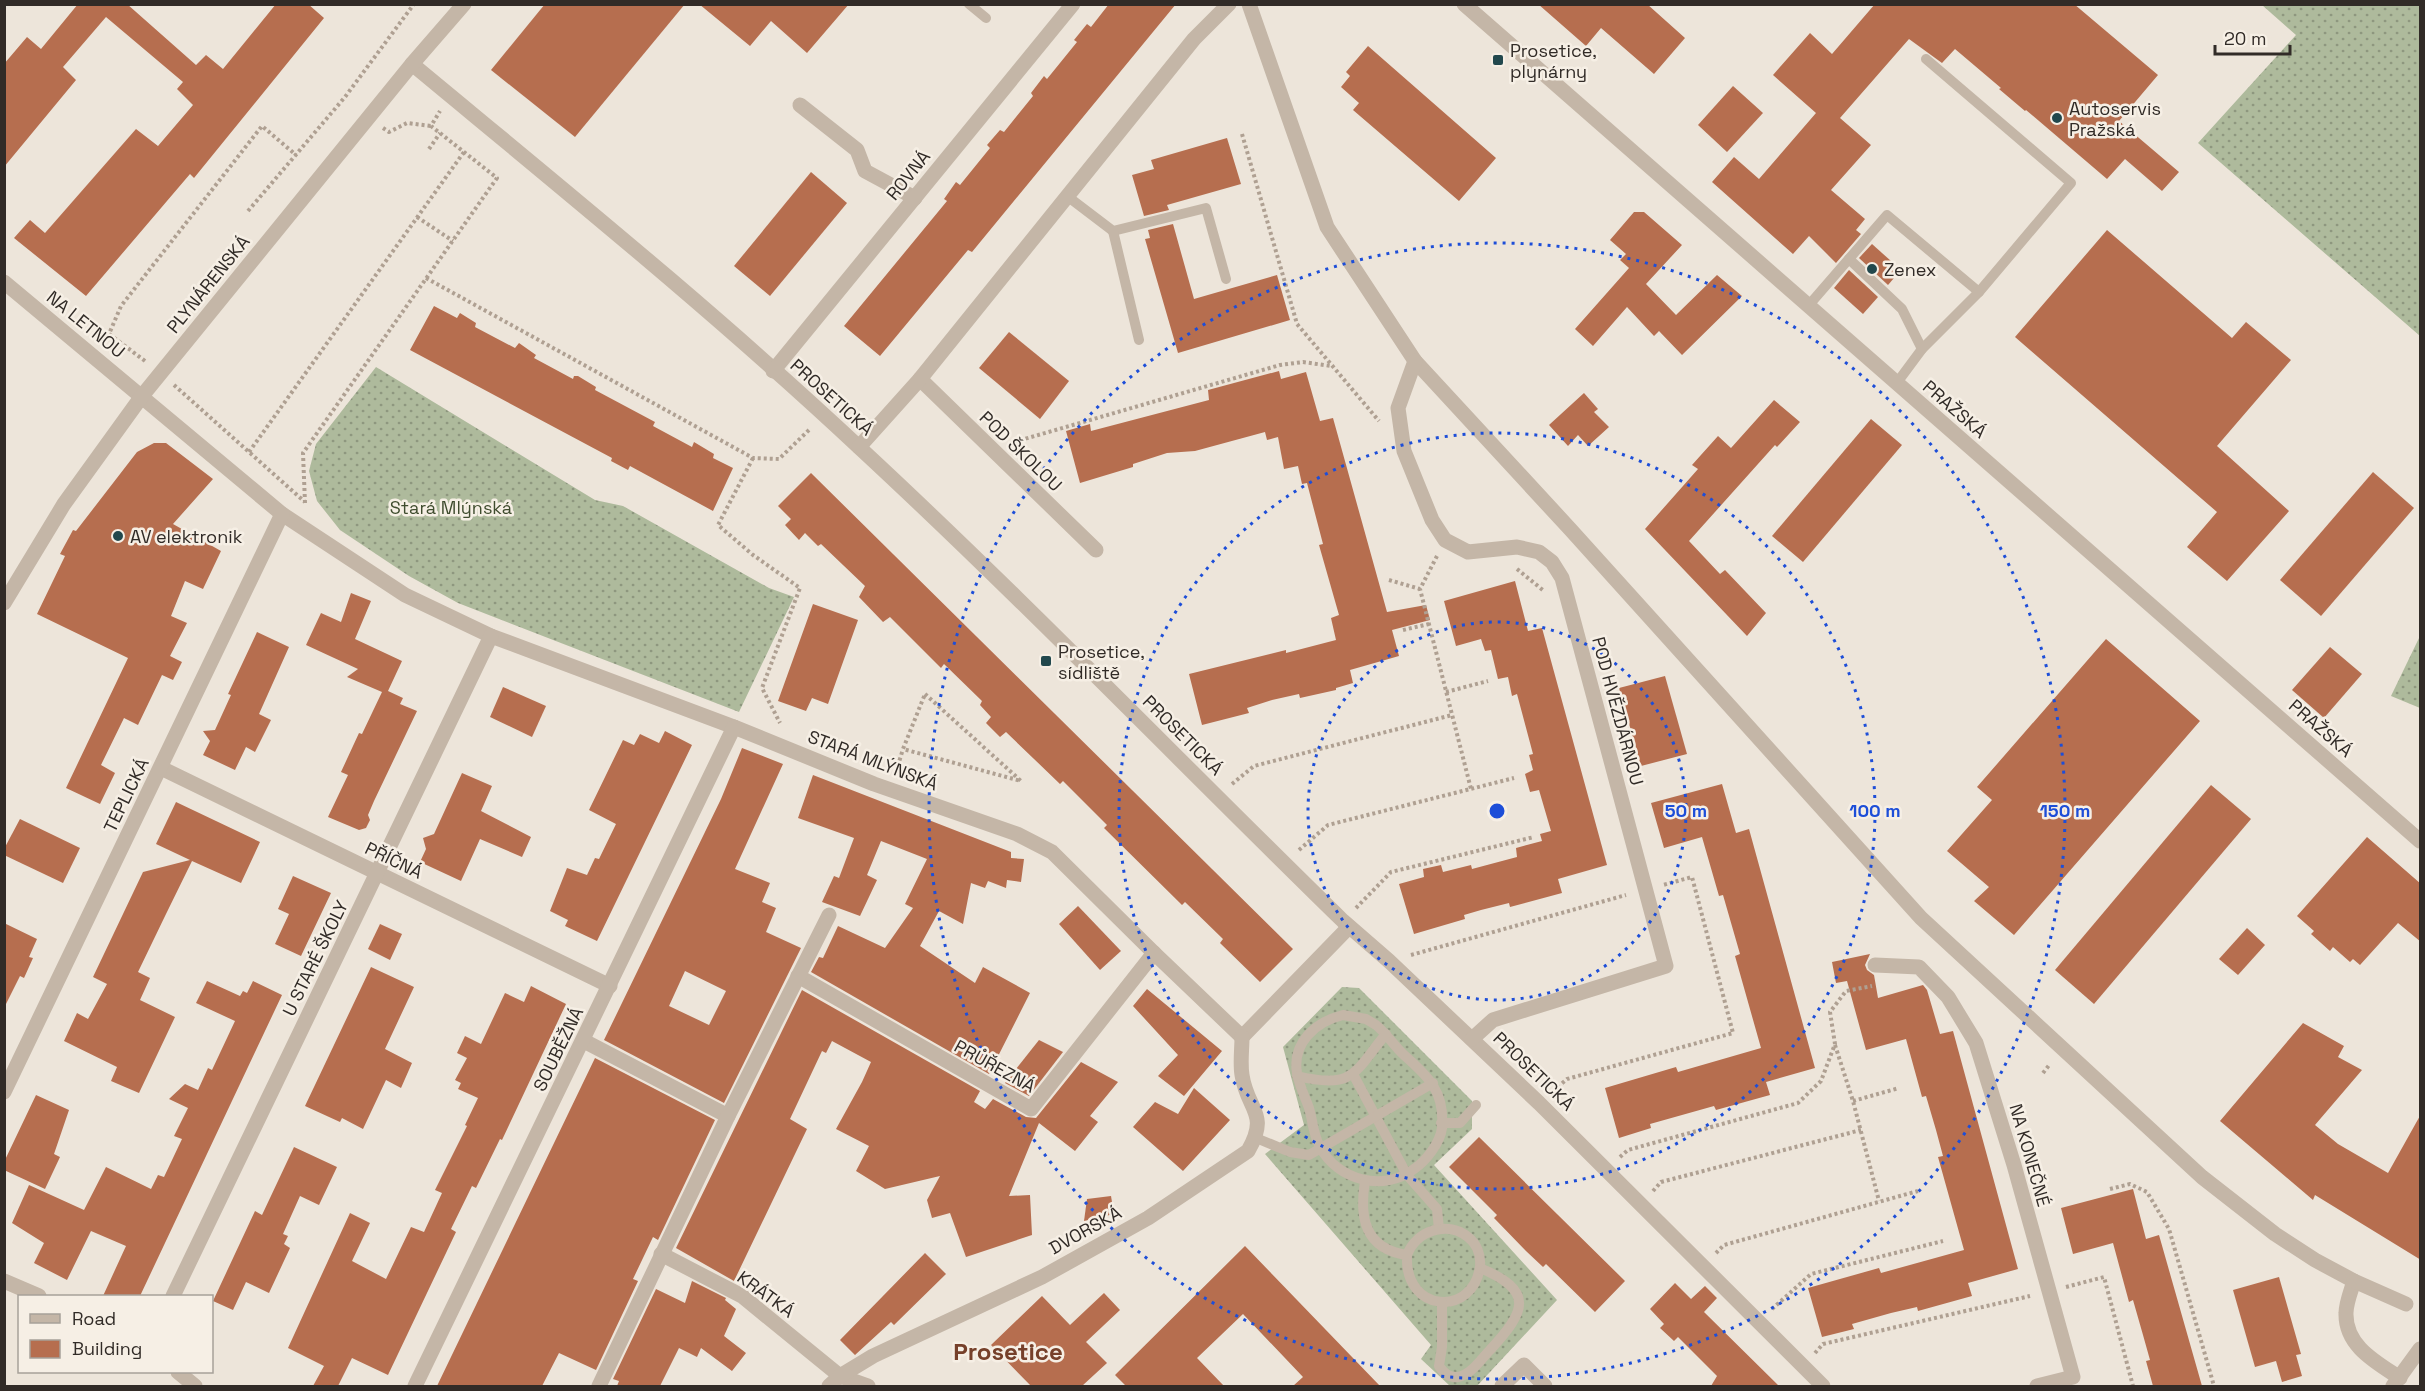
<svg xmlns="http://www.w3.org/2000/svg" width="2425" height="1391" font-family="'Space Grotesk',sans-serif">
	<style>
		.grass { fill: url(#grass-dots) }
		.building { fill: #b66e4f; fill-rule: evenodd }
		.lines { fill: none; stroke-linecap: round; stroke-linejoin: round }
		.path { stroke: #afa092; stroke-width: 4; stroke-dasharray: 3 3; stroke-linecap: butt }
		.service { stroke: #c4b6a7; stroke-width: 10 }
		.minor { stroke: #c4b6a7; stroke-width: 15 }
		.ring { fill: none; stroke: #1d4ed8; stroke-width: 3; stroke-dasharray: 3 6 }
		.poi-dot { fill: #22484d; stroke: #f6efe5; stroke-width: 2 }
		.labels { text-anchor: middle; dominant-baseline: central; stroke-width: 5; stroke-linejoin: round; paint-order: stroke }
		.poi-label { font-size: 18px; fill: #312b27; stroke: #f6efe5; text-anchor: start }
		.street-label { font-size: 18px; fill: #312b27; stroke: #f6efe5 }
		.park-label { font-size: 18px; fill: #3f4c2e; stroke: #f6efe5 }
		.district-label { font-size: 24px; font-weight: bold; fill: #76402a; stroke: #f6efe5 }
		.centre { fill: #1d4ed8; stroke: #f6efe5; stroke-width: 3 }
		.ring-label { font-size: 18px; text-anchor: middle; font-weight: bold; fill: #1d4ed8; stroke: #f6efe5; stroke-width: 5; stroke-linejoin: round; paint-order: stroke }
	</style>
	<defs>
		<pattern id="grass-dots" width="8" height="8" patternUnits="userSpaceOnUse" patternTransform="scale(1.5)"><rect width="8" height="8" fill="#aeba9c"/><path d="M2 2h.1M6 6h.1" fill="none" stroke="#8e977f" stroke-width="1.8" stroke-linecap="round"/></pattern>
	</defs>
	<rect width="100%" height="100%" fill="#ede5da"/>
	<!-- grass -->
	<g class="grass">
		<path d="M2262,5H2420V336L2198,143L2296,35Z"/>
		<path d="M376,367L595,500L623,506L769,588L794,597L739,712L458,603L409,576L340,530L317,501L309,471L316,444Z"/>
		<path d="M2420,636V708L2391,696Z"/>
		<path d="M1342,987L1359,988L1472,1101V1129L1434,1165L1557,1300L1477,1386H1450L1421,1359L1431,1345L1265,1154L1304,1125L1283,1047Z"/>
	</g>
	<!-- building -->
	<g class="building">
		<path d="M78,4H127L196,65L206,55L223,69L276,4H308L324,18L194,178L190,174L86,296L14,238L30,220L45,233L136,129L158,146L193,105L177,89L183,82L106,17L63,67L76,80L4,167V64L27,37L41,49Z"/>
		<path d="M545,4H685L575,137L491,70Z"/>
		<path d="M699,4H849L807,53L771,21L750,46Z"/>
		<path d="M1109,4H1176L972,252L968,250L880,356L844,326L947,201L944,199L956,182L960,185L990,148L987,145L1000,130L1004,132L1033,96L1031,93L1044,76L1047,79L1077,42L1074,40L1087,24L1091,27Z"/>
		<path d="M1538,4H1647L1685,38L1654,74L1601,28L1586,46Z"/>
		<path d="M1875,4H2074L2158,75L2119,121L2179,172L2162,191L2125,159L2107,179L2026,110L2025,111L1999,89L2001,88L1955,49L1942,63L1909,39L1840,118L1871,145L1831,190L1865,219L1856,230L1861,234L1836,263L1809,236L1793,254L1712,182L1734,157L1759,179L1816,113L1773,75L1810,33L1832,54Z"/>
		<path d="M1368,46L1496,158L1459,201L1353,110L1359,103L1341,87L1350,76L1346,72Z"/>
		<path d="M1733,86L1763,113L1727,152L1698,125Z"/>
		<path d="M1227,138L1241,184L1167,205L1169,210L1144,216L1132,175L1154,169L1151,160Z"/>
		<path d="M811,172L847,203L770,296L734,266Z"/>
		<path d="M1634,212H1644L1682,245L1646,284L1676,315L1717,275L1742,296L1682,355L1659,331L1654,336L1627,307L1593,346L1575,329L1629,268L1620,260L1626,254L1610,240Z"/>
		<path d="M1173,224L1194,299L1277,275L1290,320L1178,353L1145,239L1150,238L1148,230Z"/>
		<path d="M2107,230L2232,338L2246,322L2291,360L2217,446L2289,511L2227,581L2187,547L2217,512L2015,337Z"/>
		<path d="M1872,244L1901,270L1888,285L1859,258Z"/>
		<path d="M1849,270L1878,297L1863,314L1834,288Z"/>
		<path d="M434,306L457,318L460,313L476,323L475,327L515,348L519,343L536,355L534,358L573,379L574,376H578L596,387L595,390L655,422L653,426L692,447L694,442L714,454L713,458L733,468L713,511L630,466L628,470L611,461L612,458L410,350Z"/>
		<path d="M1009,332L1069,381L1040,419L979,368Z"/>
		<path d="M1279,371L1281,379L1306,372L1320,421L1333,418L1387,612L1426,605L1430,620L1392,630L1399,656L1350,670L1353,683L1336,688V690L1300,698L1299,694L1272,700L1247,708L1249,713L1202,725L1189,674L1286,650V653L1336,640L1331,618L1339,615L1319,545L1323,544L1307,483L1302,484L1298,466L1284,469L1278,437L1267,440L1265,432L1195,451L1167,453L1133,464V467L1080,483L1066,431L1090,424L1091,431L1209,400L1208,390Z"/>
		<path d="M1584,393L1598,409L1594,412L1609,427L1588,446L1578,435L1568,446L1549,425Z"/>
		<path d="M1774,400L1800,422L1777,447L1775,445L1689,541L1720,574L1725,570L1766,613L1747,636L1645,529L1698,469L1692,465L1718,436L1731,448Z"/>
		<path d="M1871,419L1902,445L1803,562L1772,536Z"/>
		<path d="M154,443H166L213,479L173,524L221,551L203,589L185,581L171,616L187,623L170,656L182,662L173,680L162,675L138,725L124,718L101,765L115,773L100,804L66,788L128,658L37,614L65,556L60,554L73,530L76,531L137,452Z"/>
		<path d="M2373,472L2414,508L2321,616L2280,580Z"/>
		<path d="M811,473L1293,949L1260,982L1220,943L1223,939L1185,902L1182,905L1104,828L1107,825L1063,781L1060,784L1006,732L1000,737L986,723L991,717L980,705L982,701L944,664L941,668L890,617L883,622L859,597L865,586L821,544L818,546L805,533L799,540L785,525L791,519L778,506Z"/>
		<path d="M1515,581L1528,631L1542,628L1607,865L1558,879L1562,893L1510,907L1509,903L1481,910L1464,915L1465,919L1414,934L1399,884L1424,877L1423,869L1441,865L1443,872L1471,865L1472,869L1517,857L1516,848L1542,841L1540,834L1551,831L1539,790L1530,792L1525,774L1533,770L1529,755L1533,754L1517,694L1512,696L1508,677L1498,679L1491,650L1485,651L1481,639L1456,646L1444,601Z"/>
		<path d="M351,593L371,601L355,639L402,661L388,691L403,698L400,704L417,711L374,801L368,815L370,820L366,828L359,830L328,817L348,775L341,772L359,733L362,734L382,692L347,677L358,669L306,645L321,613L341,622Z"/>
		<path d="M813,604L858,620L828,704L812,698L806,711L778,701Z"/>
		<path d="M257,632L289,647L259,714L271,720L255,752L246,747L235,770L203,755L210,741L203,731L215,730L231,695L228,694Z"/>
		<path d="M2106,639L2200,721L2014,935L1974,901L1989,887L1947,851L1992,800L1977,787Z"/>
		<path d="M2330,647L2362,674L2324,718L2292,690Z"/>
		<path d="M1665,676L1687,754L1641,766L1619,688Z"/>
		<path d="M503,687L546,706L532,737L490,717Z"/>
		<path d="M665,731L692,745L597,941L565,926L568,920L550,911L567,868L587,875L595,858L599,859L616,824L589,810L623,740L634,745L640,734L659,743Z"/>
		<path d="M742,748L783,764L735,869L770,883L762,902L776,908L766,932L801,948L724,1103L604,1040L721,799ZM685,971L726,991L709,1025L669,1006Z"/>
		<path d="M462,773L492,786L481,811L531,837L522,857L480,839L461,881L420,862L426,849L423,838L434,834Z"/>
		<path d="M813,775L1011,852V858L1024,859L1021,882L1007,880L1006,888L988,881L985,888L971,883L963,924L939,911L920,946L975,983L983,967L1030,993L989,1074L811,972L819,957L823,958L838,926L885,948L913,908L905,904L927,859L881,841L867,875L877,880L860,916L822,902L834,876L839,878L854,838L798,818Z"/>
		<path d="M1722,784L1736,833L1749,829L1815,1068L1766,1082L1770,1095L1716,1110L1714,1106L1650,1124L1651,1128L1619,1138L1605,1088L1676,1067L1678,1072L1761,1048L1735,956L1740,954L1723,895L1719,896L1702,837L1664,848L1651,803Z"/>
		<path d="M2211,785L2251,819L2094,1004L2055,970Z"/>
		<path d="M176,802L260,842L241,883L192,861L166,914L138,972L150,978L140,1000L175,1017L139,1093L111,1081L117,1067L64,1041L77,1013L88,1019L107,984L93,977L143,872L190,860L156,844Z"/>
		<path d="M20,819L80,848L63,883L4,855V849Z"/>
		<path d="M2367,837L2421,884V942L2398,923L2360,965L2353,959L2350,962L2333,947L2330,951L2311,934L2314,931L2297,916Z"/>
		<path d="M293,876L331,893L301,956L275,944L289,914L278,909Z"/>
		<path d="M1078,906L1121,951L1100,970L1059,924Z"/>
		<path d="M4,923L37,939L29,957L33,958L24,978L20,976L4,1008Z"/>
		<path d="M380,924L402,934L390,960L368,949Z"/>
		<path d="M2247,928L2265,945L2238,975L2219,959Z"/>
		<path d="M1870,954L1865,965L1867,970L1874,975L1878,998L1923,985L1927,990L1940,1034L1953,1031L2018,1269L1968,1283L1972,1296L1918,1311L1917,1307L1891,1313L1852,1324L1854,1329L1822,1337L1808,1288L1879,1268L1881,1273L1964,1250L1938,1157L1943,1156L1936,1130L1926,1096L1922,1097L1906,1039L1866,1050L1847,981L1836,983L1832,962Z"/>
		<path d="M371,967L414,987L385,1049L412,1063L401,1088L386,1080L363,1129L342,1118L340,1122L305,1106Z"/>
		<path d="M207,981L240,996L243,991L247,993L253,981L282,995L140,1296H103L126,1246L91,1231L67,1280L34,1263L44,1243L12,1223L29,1185L84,1210L106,1167L151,1189L158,1175L164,1177L182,1139L174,1136L188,1108L169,1099L185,1084L198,1090L208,1068L212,1070L235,1021L196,1003Z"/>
		<path d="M531,986L566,1004L502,1140L500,1139L476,1188L472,1186L451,1229L456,1232L388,1375L352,1358L338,1386H313L324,1366L288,1348L350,1213L370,1223L352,1261L386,1279L411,1227L424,1232L442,1193L435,1190L467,1126L465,1125L478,1098L458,1089L461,1083L455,1080L467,1058L457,1053L465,1036L481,1044L505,993L524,1002Z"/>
		<path d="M1147,989L1222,1051L1184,1096L1158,1076L1178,1055L1133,1006Z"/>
		<path d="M802,990L980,1091L974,1102L985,1109L993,1099L1026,1117L1036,1118L1081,1062L1118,1082L1090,1116L1098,1122L1075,1151L1039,1123L1009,1196L1030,1195L1032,1235L966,1257L950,1213L932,1218L927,1200L940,1176L885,1189L856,1171L869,1146L836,1129L862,1082L871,1062L832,1041L826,1053L822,1051L790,1119L807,1129L734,1281L676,1248Z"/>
		<path d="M2303,1023L2344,1046L2338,1057L2362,1070L2315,1125L2338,1144L2388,1173L2421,1114V1260L2315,1195L2313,1200L2220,1121Z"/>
		<path d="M1039,1040L1063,1052L1029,1096L1005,1083Z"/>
		<path d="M595,1058L715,1120L658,1240L653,1237L633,1279L638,1281L596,1370L559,1353L542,1386H437Z"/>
		<path d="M1194,1088L1230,1120L1183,1171L1133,1127L1155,1102L1178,1114Z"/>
		<path d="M36,1095L69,1110L54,1154L60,1157L45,1189L4,1170V1162Z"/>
		<path d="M1479,1137L1625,1281L1595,1312L1546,1264L1543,1267L1526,1251L1494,1218L1497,1215L1449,1167Z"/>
		<path d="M294,1147L337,1167L319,1205L300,1196L283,1234L288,1236L284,1244L290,1248L269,1293L246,1282L233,1310L213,1301L255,1211L262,1215Z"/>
		<path d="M2133,1189L2146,1239L2159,1235L2202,1386H2153L2146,1361L2150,1360L2143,1335L2133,1300L2129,1302L2113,1243L2073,1254L2061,1208Z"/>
		<path d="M1111,1196L1114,1214L1084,1221L1087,1199Z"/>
		<path d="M1245,1246L1380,1386H1293L1303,1377L1243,1314L1197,1358L1224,1386H1126L1115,1375Z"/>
		<path d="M925,1253L946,1274L894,1325L891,1322L855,1355L840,1340Z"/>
		<path d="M2279,1277L2301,1354L2296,1355L2302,1376L2282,1382L2276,1361L2255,1367L2233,1290Z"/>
		<path d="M692,1281L726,1298L725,1300L736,1309L724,1336L746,1353L732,1371L701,1348L697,1357L679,1348L660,1386H617L619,1381L613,1379L656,1289L685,1303Z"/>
		<path d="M1675,1283L1691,1299L1705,1286L1717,1298L1704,1312L1779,1386H1711L1717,1376L1678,1337L1674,1341L1660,1328L1664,1324L1650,1309Z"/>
		<path d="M1104,1293L1120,1310L1086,1342L1107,1363L1082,1386H1031L991,1345L1042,1296L1070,1325Z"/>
	</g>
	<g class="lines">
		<!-- path -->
		<g class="path">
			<path d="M383,128L389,132L407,123L431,126"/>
			<path d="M1242,134L1297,324L1379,421"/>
			<path d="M429,149L440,133"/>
			<path d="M248,211L345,97L414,4"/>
			<path d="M417,217L453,241"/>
			<path d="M426,278L753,458L779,459L811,428"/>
			<path d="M145,361L109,334L121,306L262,126L296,155"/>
			<path d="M174,385L305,502"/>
			<path d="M1014,442L1280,365L1303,362L1331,366"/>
			<path d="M249,452L464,152"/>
			<path d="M753,458L718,525L753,555L800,588L762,688L780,723"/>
			<path d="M305,503L303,453L497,178L431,126L440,111"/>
			<path d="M1437,556L1420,589L1471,789"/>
			<path d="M1517,569L1544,591"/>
			<path d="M1389,580L1420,589"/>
			<path d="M1403,630L1429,624"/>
			<path d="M1446,692L1488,681"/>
			<path d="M925,694L1021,781L903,749Z"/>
			<path d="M896,772L903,749"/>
			<path d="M1232,784L1254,766L1452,715"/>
			<path d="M1299,850L1328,825L1514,778"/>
			<path d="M1356,908L1391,872L1534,837"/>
			<path d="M1411,955L1626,895"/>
			<path d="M1835,1045L1853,1101L1879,1201"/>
			<path d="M2043,1073L2050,1064"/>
			<path d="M1553,1091L1567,1079L1733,1033L1692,877L1663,885"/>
			<path d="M1853,1101L1899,1088"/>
			<path d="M1620,1157L1628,1150L1798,1103L1821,1081L1835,1044L1830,1012L1846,991L1872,986"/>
			<path d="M2110,1189L2130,1184L2147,1192L2169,1229L2214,1386"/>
			<path d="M1653,1191L1661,1182L1861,1130"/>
			<path d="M1716,1253L1724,1245L1918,1191"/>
			<path d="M2066,1287L2104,1277L2133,1386"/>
			<path d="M1772,1309L1811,1274L1943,1241"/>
			<path d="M1815,1353L1823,1344L2030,1296"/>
		</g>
		<!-- service -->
		<g class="service">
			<path d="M969,4L986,18"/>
			<path d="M1067,196L1113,231L1206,208L1226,279"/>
			<path d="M1113,231L1139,340"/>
			<path d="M1849,259L1902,309L1922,349"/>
			<path d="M1809,305L1887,215L1979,292"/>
			<path d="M1896,384L1922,349L1979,292L2071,183L1926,59"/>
			<path d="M1343,1015L1366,1019L1376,1025C1387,1034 1394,1046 1404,1055C1429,1077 1445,1092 1442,1128C1440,1143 1426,1161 1414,1169C1384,1192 1338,1181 1320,1147C1313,1134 1313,1122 1309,1108C1305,1097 1299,1085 1297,1073C1292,1043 1315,1022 1343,1015Z"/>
			<path d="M1353,1074L1407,1175L1437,1209L1439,1229"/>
			<path d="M1297,1076C1355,1090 1354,1072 1386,1034"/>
			<path d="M1441,1123H1460L1476,1105"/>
			<path d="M1256,1138L1290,1152L1309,1155L1433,1083"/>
			<path d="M1365,1181C1359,1218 1365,1249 1407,1255C1404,1314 1474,1317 1480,1266C1481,1255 1477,1244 1468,1237C1447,1220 1416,1231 1407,1255"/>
			<path d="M1442,1302V1347L1439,1366C1444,1373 1449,1378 1458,1377C1471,1375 1482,1358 1490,1350C1526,1311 1535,1291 1480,1268"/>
		</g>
		<!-- minor -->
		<g class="minor">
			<path d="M1249,4L1327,227L1415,361L1570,529L1921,918L2202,1177L2275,1234L2315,1260L2354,1281C2351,1291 2346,1303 2346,1313C2345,1346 2376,1362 2400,1378"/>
			<path d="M1464,4L2420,841"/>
			<path d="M412,64C564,190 717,314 861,449C1026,602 1182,764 1343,921L1389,961L1539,1103L1823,1386"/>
			<path d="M800,105L857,150L865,171L915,198"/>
			<path d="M4,282L282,514L405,595L491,636L734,727L874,784L1017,834L1052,852L1154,953L1242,1037"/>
			<path d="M1415,361L1398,408L1404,451L1432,520L1445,540L1468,552L1517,547L1539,552L1552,562L1562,578L1666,966L1493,1020L1472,1039"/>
			<path d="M773,371L1073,4"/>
			<path d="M920,379L1096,550"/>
			<path d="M859,447L920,379L1194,39L1229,4"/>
			<path d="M4,603L64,504L142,396L412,64L464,4"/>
			<path d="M161,768L610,986"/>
			<path d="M1875,965L1919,967L1948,997L1976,1043L2014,1165L2073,1377L2037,1386"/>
			<path d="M798,976L1031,1109L1154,953"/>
			<path d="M1242,1037L1349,927"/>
			<path d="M584,1041L728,1116"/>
			<path d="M4,1092L282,514"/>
			<path d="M661,1254L742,1296L840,1376L868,1386"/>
			<path d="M4,1281L39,1296"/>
			<path d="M2354,1281L2406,1304"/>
			<path d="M173,1296L491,636"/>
			<path d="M178,1372L195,1386"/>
			<path d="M415,1386L734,727"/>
			<path d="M599,1386L728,1116L829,915"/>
			<path d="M829,1386L840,1376L873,1356L1042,1277L1148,1218L1248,1151C1270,1113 1247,1110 1242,1075C1240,1063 1242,1049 1242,1037"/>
			<path d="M1502,1386L1524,1365L1545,1386"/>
			<path d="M2393,1386L2420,1349"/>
		</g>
	</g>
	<!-- distance rings -->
	<g class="ring">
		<circle cx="1497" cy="811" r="189"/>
		<circle cx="1497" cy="811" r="378"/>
		<circle cx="1497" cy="811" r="568"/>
	</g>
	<!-- markers -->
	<g class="poi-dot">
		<rect x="1492" y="54" width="12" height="12" rx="3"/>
		<circle cx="2057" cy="118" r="6"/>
		<circle cx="1872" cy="269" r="6"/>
		<circle cx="118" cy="536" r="6"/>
		<rect x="1040" y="655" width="12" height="12" rx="3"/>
	</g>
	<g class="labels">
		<!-- poi labels -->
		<g class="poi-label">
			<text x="1510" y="50">Prosetice,<tspan x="1510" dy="21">plynárny</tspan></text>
			<text x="2069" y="108">Autoservis<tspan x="2069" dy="21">Pražská</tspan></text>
			<text x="1884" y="269">Zenex</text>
			<text x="130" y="536">AV elektronik</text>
			<text x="1058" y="651">Prosetice,<tspan x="1058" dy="21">sídliště</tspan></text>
		</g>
		<!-- street labels -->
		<g class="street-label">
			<text transform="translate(908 175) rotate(-51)">ROVNÁ</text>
			<text transform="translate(208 284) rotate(-51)">PLYNÁRENSKÁ</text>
			<text transform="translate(86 324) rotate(39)">NA LETNOU</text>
			<text transform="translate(832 397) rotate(42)">PROSETICKÁ</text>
			<text transform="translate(1955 409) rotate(41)">PRAŽSKÁ</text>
			<text transform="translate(1021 451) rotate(44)">POD ŠKOLOU</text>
			<text transform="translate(1618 711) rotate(75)">POD HVĚZDÁRNOU</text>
			<text transform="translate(2321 728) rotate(41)">PRAŽSKÁ</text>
			<text transform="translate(1183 735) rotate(45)">PROSETICKÁ</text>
			<text transform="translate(873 760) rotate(21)">STARÁ MLÝNSKÁ</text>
			<text transform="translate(126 795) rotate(-64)">TEPLICKÁ</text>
			<text transform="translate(394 860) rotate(26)">PŘÍČNÁ</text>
			<text transform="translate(315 958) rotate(-64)">U STARÉ ŠKOLY</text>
			<text transform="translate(558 1049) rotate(-64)">SOUBĚŽNÁ</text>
			<text transform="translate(995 1066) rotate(29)">PRŮŘEZNÁ</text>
			<text transform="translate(1534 1071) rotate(44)">PROSETICKÁ</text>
			<text transform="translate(2030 1155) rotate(74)">NA KONEČNÉ</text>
			<text transform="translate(1085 1230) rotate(-29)">DVORSKÁ</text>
			<text transform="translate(766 1294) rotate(36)">KRÁTKÁ</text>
		</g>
		<!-- park labels -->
		<g class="park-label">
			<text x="451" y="507">Stará Mlýnská</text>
		</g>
		<!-- district labels -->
		<g class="district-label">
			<text x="1008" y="1351">Prosetice</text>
		</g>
	</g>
	<circle cx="1497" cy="811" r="9" class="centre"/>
	<g class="ring-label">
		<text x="1686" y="817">50 m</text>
		<text x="1875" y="817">100 m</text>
		<text x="2065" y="817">150 m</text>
	</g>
	<!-- border -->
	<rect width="2425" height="1391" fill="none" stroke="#312b27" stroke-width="12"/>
	<!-- legend -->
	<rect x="18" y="1295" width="195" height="78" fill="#f6efe5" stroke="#a7a199" stroke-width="1.5"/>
	<rect x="30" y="1314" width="30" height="9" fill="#c4b6a7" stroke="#a7a199" stroke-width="1.5"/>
	<text x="72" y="1325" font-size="18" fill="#312b27">Road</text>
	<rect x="30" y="1340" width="30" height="18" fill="#b66e4f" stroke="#a7a199" stroke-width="1.5"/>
	<text x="72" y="1355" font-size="18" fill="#312b27">Building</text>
	<!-- scale -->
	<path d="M2215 45v9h75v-9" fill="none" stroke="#312b27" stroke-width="3"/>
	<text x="2224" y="45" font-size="18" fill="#312b27" stroke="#f6efe5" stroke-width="4.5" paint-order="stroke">20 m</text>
</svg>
